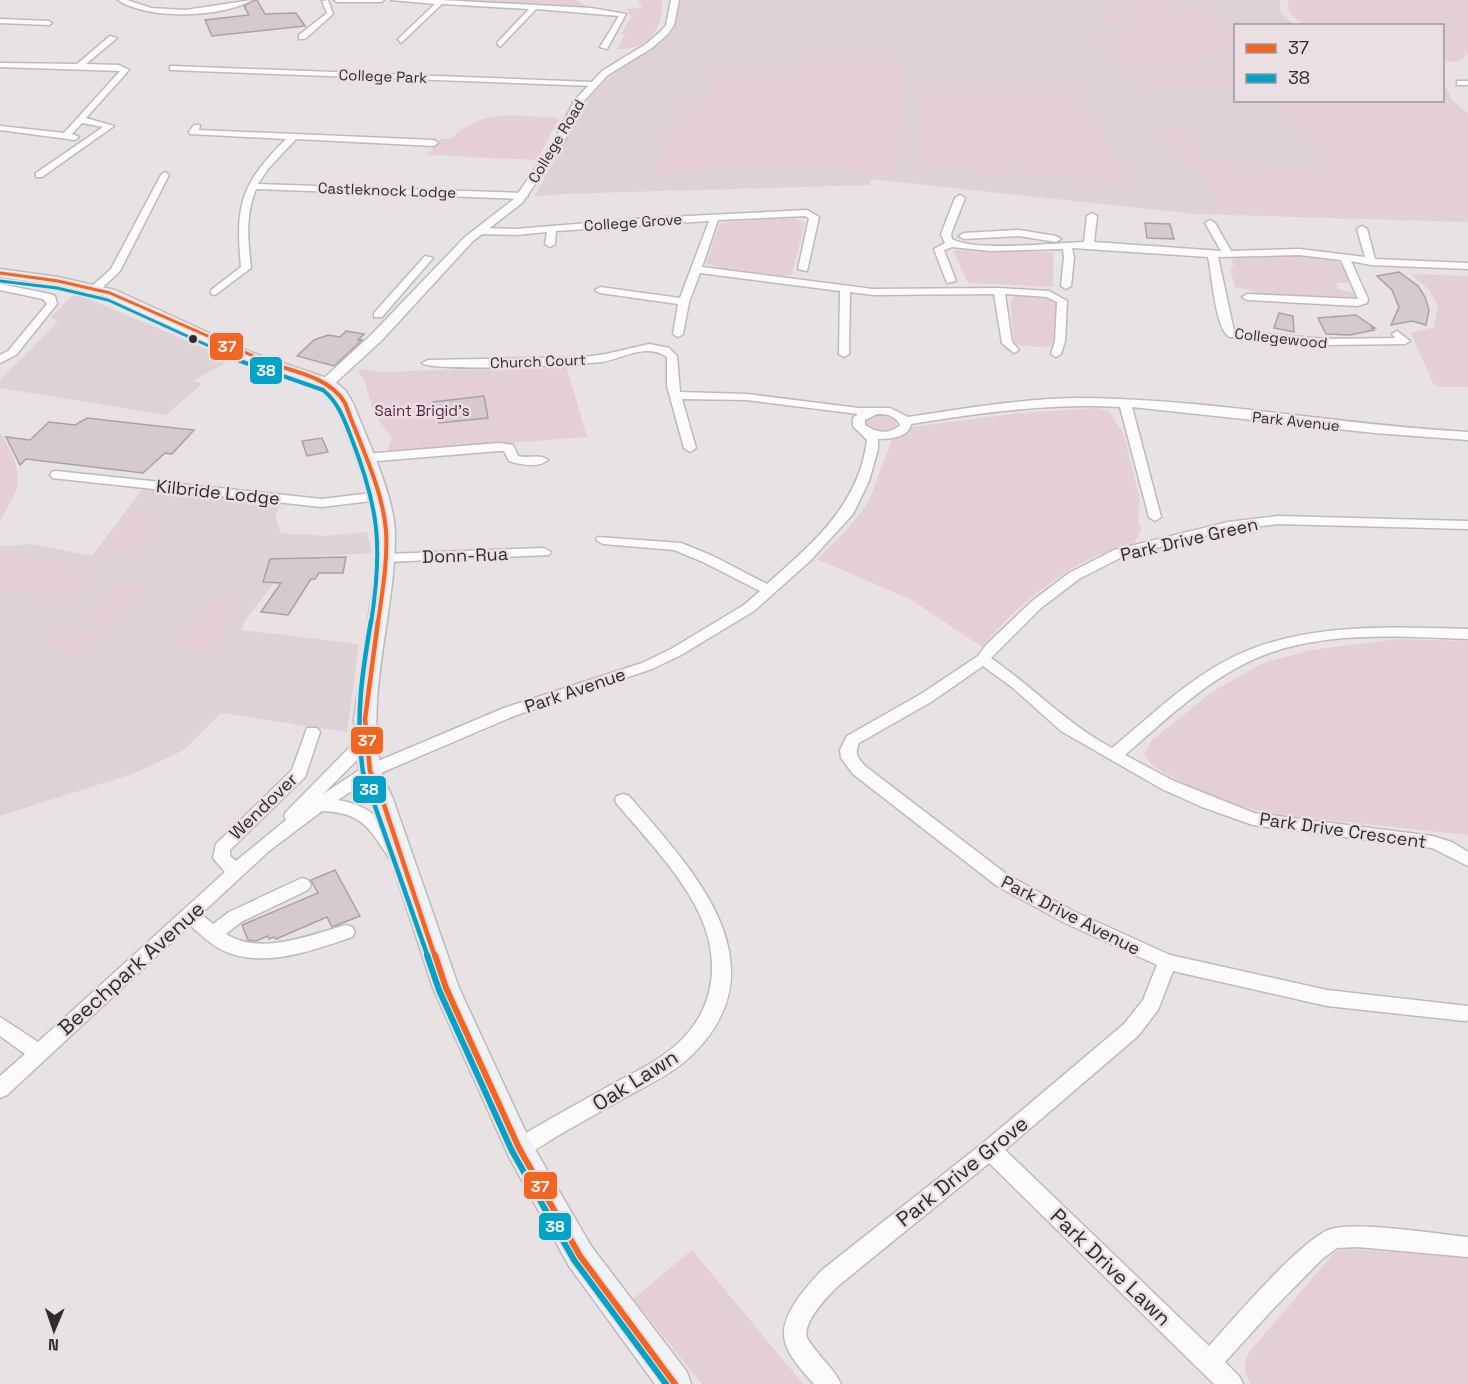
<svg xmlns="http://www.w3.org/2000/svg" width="1468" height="1384" font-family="'Space Grotesk',sans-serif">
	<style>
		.built { fill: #ded2d7 }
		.green { fill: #e4cfd9 }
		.building { fill: #d6cad0; stroke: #a7a2a4; stroke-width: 1.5 }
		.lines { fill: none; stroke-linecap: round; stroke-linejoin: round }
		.minor-casing { stroke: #bebabc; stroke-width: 3 }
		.tertiary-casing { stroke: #bebabc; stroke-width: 3 }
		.secondary-casing { stroke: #bebabc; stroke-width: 3 }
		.minor { fill: #fcfbfb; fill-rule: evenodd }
		.tertiary { fill: #fcfbfb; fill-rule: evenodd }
		.secondary { fill: #f0f3f5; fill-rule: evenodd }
		.bus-1-far3-casing { stroke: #eae0e4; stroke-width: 6 }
		.bus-1-far2-casing { stroke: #eae0e4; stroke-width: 8 }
		.bus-1-far1-casing { stroke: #eae0e4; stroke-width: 9 }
		.bus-1-casing { stroke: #eae0e4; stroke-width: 10 }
		.bus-2-far3-casing { stroke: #eae0e4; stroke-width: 6 }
		.bus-2-far2-casing { stroke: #eae0e4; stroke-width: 8 }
		.bus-2-far1-casing { stroke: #eae0e4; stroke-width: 9 }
		.bus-2-casing { stroke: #eae0e4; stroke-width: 10 }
		.bus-1-far3 { stroke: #f26522; stroke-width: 3 }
		.bus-1-far2 { stroke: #f26522; stroke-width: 4 }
		.bus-1-far1 { stroke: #f26522; stroke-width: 4.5 }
		.bus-1 { stroke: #f26522; stroke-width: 6 }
		.bus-2-far3 { stroke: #02a3c6; stroke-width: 3 }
		.bus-2-far2 { stroke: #02a3c6; stroke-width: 4 }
		.bus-2-far1 { stroke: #02a3c6; stroke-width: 4.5 }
		.bus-2 { stroke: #02a3c6; stroke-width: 6 }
		.bus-dot { fill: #2f2c2d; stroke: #eae0e4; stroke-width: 2 }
		.labels { text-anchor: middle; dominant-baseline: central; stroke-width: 5; stroke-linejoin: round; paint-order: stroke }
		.far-street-label { font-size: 15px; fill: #2f2c2d; stroke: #eae0e4 }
		.far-park-label { font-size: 15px; fill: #5c2042; stroke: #eae0e4 }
		.street-label { font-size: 18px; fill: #2f2c2d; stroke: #eae0e4 }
		.near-street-label { font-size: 21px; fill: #2f2c2d; stroke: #eae0e4 }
		.line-badge { stroke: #eae0e4; stroke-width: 2 }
		.badge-label { font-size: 16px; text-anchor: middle; font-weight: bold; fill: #fff }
	</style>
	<rect width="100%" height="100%" fill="#e8e2e5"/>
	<!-- built -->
	<g class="built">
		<path d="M681,0H1280V12L1294,25L1236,26V100H1442L1443,82L1453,101L1468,114V222L1195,214L870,179V185L560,194L534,197L590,97L614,73L661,44L674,29Z"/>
		<path d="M74,294L92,300L231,360L193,381L202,384L166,415L0,388V380L58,322L51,317Z"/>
		<path d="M144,487L283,500L275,517L281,533L325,536L367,532L372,553L270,559L263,581L274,583L244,622L242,630L359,644L347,732L221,713L184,750L135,773L0,816V546L32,544L92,556Z"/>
	</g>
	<!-- green -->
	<g class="green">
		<path d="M424,0H576L587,7Z"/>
		<path d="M638,0H662C664,29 647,51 616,49L625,35L621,34L631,17L626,9L642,8Z"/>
		<path d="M1288,0H1468V53L1459,62L1443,61L1442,26L1303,25L1289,12Z"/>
		<path d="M1160,1L1206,10L1235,27V38L1228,52L1201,60H1120L1119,55L1089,39L1086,32C1104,36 1118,41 1132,27L1110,22L1100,17L1102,13L1118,10L1128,11L1132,2Z"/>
		<path d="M804,59L901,62L904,109L897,173L785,167L654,172L685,99L706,100L716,67L802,66Z"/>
		<path d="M1129,67L1235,68V86L1137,85Z"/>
		<path d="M1054,82L1074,88L1130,181L1126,183L918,166L924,85Z"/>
		<path d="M1443,94L1468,122V219L1222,211L1200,171L1182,165C1181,155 1169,150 1167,139L1154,136L1155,131C1172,122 1183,131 1201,134L1195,145L1202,152L1197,157L1202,160L1243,163L1246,170L1234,172H1260L1257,166L1324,167L1280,101L1442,100Z"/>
		<path d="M511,115L559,118L537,160L427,155L440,139H450C473,120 481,118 511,115Z"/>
		<path d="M794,218L805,223L792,274L783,276L721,268L706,263L719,225L723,222Z"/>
		<path d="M953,250L1053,252V287L968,283Z"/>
		<path d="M1255,256C1277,256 1322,252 1340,263C1345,267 1348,274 1350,279L1345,283H1336L1338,289L1356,293L1358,297L1356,300L1258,296L1251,290L1235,287L1230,268L1234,266L1231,261L1234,258Z"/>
		<path d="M1411,274L1468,276V387H1439L1433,383L1411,333L1434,327L1438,305L1428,289Z"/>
		<path d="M1023,294L1047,297L1055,301L1057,312L1053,344L1050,347L1022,346L1014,343L1010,302L1015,296Z"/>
		<path d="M566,366L587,437L386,453L392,438L374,414L365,382L358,371L362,369L383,372Z"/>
		<path d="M1098,408L1109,411L1124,435L1140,500L1138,520L1141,530L1133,546C1121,549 1105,551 1093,557C1051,578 1012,610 982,647L912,600L817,559L848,529L869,501L892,440L910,427L1020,413Z"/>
		<path d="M878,414L888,415L896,419V427C886,433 874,433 865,424V418Z"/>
		<path d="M0,433C9,445 19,466 18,482C17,495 6,509 0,521Z"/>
		<path d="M129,513L162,515L135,553L101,550Z"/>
		<path d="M0,552L103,567L72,599L0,590Z"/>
		<path d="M116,581L151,586L116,626L79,620Z"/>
		<path d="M210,601L243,606L206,652L172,647Z"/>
		<path d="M63,627L108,634L89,654L44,647Z"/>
		<path d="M1398,639L1468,641V835L1271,814L1237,805L1202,793L1154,767L1144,755L1151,741L1212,692L1263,663L1311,650Z"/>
		<path d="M1347,1249L1468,1257V1384H1251C1244,1371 1242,1364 1250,1351L1335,1252Z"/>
		<path d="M692,1250L803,1384H702L633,1299Z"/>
	</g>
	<!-- building -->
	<g class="building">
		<path d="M254,0H257L265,14L296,13L305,26L212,36L205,20L249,15L244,6Z"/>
		<path d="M1145,223L1170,224L1174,239L1147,238Z"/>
		<path d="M1399,272L1418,286L1425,297L1429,310L1426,325L1412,321L1391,325L1399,307L1392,290L1377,276Z"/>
		<path d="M1279,313L1293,316L1294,332L1274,328Z"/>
		<path d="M1356,315L1375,328H1372L1374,330L1350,335L1326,334L1318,318Z"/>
		<path d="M346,331L364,334L358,340H362L334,366L297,356L314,340L328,335L340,337Z"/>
		<path d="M484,396L488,418L439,423L438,416L434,417L433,402Z"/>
		<path d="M87,418L175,428L194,430L172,454L165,453L143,473L26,459L20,465L6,437L30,440L49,422L75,425Z"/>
		<path d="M322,438L328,452L307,456L302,441Z"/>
		<path d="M346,557L343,573H319L315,579H311L288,615L261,612L281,583L263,582L270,559Z"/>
		<path d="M335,870L360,916L332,927L327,917L276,939L274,937L269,939L268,936L256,941L248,940L242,925L318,893L311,880Z"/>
	</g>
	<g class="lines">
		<!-- minor casing -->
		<g class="minor-casing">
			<g id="minor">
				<path d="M118,0H127L151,8L185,10L252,0C222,18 147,20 118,0Z"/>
				<path d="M328,0L333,14L305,39H299V35L327,13L322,1Z"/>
				<path d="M334,0H384L381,2H337Z"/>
				<path d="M391,0H441L591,8L626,14L607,49L600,47L619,16L536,9L500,47L497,43L529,9L442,4L401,43L398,39L435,4Z"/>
				<path d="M0,19L49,21L52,23L49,25L0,23Z"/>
				<path d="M110,36L117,38L86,64L119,65L129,70L86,118L114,126L42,177H36V173L103,127L82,123L72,134L79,137L75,140L0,130V126L64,133L120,71L0,67V63L77,64Z"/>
				<path d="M173,66L593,82L597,84L593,86L170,70V66Z"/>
				<rect x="1457" y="81" width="11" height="4"/>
				<path d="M194,125H200L199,130L434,140L438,143L434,146L296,139L268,169L258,184L523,193L528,196L523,199L256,189C245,216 248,240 251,268L215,295L211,294V290L241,267C235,204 241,184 286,139L190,134L189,132Z"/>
				<path d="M165,172L169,175L120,271L100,290H92V286L111,269L161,175Z"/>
				<path d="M960,195L965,198L951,234L952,239C974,252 1055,243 1084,242L1087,216L1092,213L1097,216L1094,242L1221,251L1205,223L1210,220L1215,223L1231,251L1299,249L1365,257L1357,229L1362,226L1367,229L1375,259L1468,263V269L1371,265L1351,261L1368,299L1367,303L1357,306L1247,300L1242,297L1247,294L1358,299L1341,260L1299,255L1218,257L1234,331L1325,339L1395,338L1392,334L1397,331L1410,341L1405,344L1325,345L1230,337C1215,331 1212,273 1208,257L1072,248L1074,257L1071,286L1066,289L1061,286L1064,257L1063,249L990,251L952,247L944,250L956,281L947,283L934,249L945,243L941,234L955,198Z"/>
				<path d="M807,210L819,217L807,271L798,269L809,218L805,216L718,220L702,267L873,289L999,288L1049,291L1067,301L1065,341L1061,354L1056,357L1051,354L1055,341L1057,302L1047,297L1005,294L1012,342L1019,350L1014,353L1002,343L994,294L873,295L850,292L849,354L844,357L839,354L840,291L700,273L689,302L683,334L678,337L673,334L678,304L600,293L595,290L600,287L680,298L709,221L556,231L555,244L550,247L545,244L547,232L516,235L479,234L474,231L479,228L516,229L648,218Z"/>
				<path d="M1019,230L1056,236L1061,239L1056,242L1019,236L964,239L959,236L964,233Z"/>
				<path d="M425,256L433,258L382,317H374V313Z"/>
				<path d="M0,284L50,294L55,296L57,304L16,355L0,363V355L8,351L47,304L43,299L0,290Z"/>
				<path d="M649,344L669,348L677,356L680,392L747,394L859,408H890L908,417C963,409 1019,399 1075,398C1206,398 1337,425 1468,432V440L1375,433L1132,407L1161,517L1155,521L1149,517L1120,407C1049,403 981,413 911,424C909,437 891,439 878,439V449L869,481L853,514L810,561L754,611L681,655L652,669L514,716L376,775L338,800C373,806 383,822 402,849L404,854L402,859L396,860L390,859C368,827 363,813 322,811L269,851L201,914L213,924L229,912L302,878L308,880L311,885L308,890L241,922L226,934C260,956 310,935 346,925L352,927L355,932L352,937C314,950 263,969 224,951C211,945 200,934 190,925L7,1095L0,1098V1076L25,1054L0,1036V1017L38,1042L225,872L213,858L216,844L292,770L307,728H317L320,732L305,777L230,850V856L236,861L286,820L284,816L286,812L350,747L361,731H371L374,735L362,755L323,794L364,767L504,708L642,663L671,649L744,605L760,591L703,562L674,550L603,544L596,540L598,537L681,543L713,556L767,584C813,543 859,505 867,440L853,426V418L858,414L747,400L682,399L696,448L690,452L684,448L667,386V357C645,342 623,359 601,362C578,365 433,372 422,363L428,360L585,357L606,354ZM877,414C887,414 895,415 900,425C889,435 876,433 865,425V420Z"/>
				<path d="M499,443L513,445L518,456C528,459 540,453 548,460C539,468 520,465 509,461L504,451H499L365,462L359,458L365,454Z"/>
				<path d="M56,471L322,499L379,492L385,496L379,500L322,507L52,478L50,475L52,472Z"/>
				<path d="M1278,516L1468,521V529L1278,524L1228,530L1124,556L1079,579L1041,608L991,658C1033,687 1067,724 1112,748C1151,716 1188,679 1233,657C1305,622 1391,627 1468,629V639C1395,636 1309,629 1242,665C1198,688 1162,723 1125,755L1174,781L1254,813L1432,836L1452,842L1468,852V866L1432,848L1253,825L1202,807L1162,789L1061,731L1013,688L983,666L931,702L859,743C854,754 858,758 865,766L1009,876L1075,912L1170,955L1327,990L1468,1006V1020L1465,1021L1327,1006L1173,971L1158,1010L1138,1036L1005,1150L1209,1346C1232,1321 1302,1238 1331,1229C1356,1221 1438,1234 1468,1237V1257L1357,1247L1337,1248L1322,1259L1272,1310L1225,1362L1239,1376L1243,1384H1214L989,1163L838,1286C828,1296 802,1322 807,1338C810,1344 817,1351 821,1357C829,1366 836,1373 841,1384H814C803,1371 785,1354 784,1335C783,1312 807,1286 822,1270L983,1143L1124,1024L1143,1000L1157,965L1063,922L997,886L853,774L841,758L840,750L847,736L921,694L978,656L986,645L1031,602L1069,573L1114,550L1228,522Z"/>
				<path d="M544,548L551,552L549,555L386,562L379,558L386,554Z"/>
				<path d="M623,794L629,796C691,868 785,964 692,1055C673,1074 646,1085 623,1099C601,1111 580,1123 559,1135C546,1143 533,1152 519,1157L512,1155L509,1148L512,1141C544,1122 577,1104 611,1085C633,1073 657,1062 676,1045C719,1007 721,953 695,905C675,868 644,836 617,804L615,800L617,796Z"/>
			</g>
		</g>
		<!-- tertiary casing -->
		<g class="tertiary-casing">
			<path id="tertiary" d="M671,0H679L674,25L667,35L652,48L608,75L581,104L564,142L522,203L473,241L382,340L332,386H322L320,383L322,380L372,334L465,237L514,199L554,142L574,101L602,71L646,44L661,31L666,25Z"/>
		</g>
		<!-- secondary casing -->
		<g class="secondary-casing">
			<path id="secondary" d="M0,269L58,277L115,290L253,353L333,380L345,390L353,403C367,439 394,495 395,533C396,611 365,693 381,770C383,779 389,790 393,799L459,988L529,1139L591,1246L687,1372L691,1384H655L569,1266L509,1157L433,988L371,799L359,771L354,719L376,567L377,530L370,496L333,396L321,386L243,359L105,296L58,285L0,277Z"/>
		</g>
		<!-- minor -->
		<use href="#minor" class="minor"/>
		<!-- tertiary -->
		<use href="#tertiary" class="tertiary"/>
		<!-- secondary -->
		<use href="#secondary" class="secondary"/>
		<!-- bus-1-far3 casing -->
		<g class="bus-1-far3-casing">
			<path id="bus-1-far3" d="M0,273L58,281L110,293L267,362"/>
		</g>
		<!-- bus-1-far2 casing -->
		<g class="bus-1-far2-casing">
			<path id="bus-1-far2" d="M262,361C291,371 329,376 345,403C359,442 383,489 386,531C388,561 382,593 378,623"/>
		</g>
		<!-- bus-1-far1 casing -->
		<g class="bus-1-far1-casing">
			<path id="bus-1-far1" d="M378,621L365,719L370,771L382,799L435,957"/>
		</g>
		<!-- bus-1 casing -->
		<g class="bus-1-casing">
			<path id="bus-1" d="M435,955L446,988L519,1148L580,1256L675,1384"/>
		</g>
		<!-- bus-2-far3 casing -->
		<g class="bus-2-far3-casing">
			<path id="bus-2-far3" d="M0,281L57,288L108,300L244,362"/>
		</g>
		<!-- bus-2-far2 casing -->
		<g class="bus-2-far2-casing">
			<path id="bus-2-far2" d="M240,361L323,390C338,402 344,419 351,437C379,508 383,547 371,623"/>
		</g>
		<!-- bus-2-far1 casing -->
		<g class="bus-2-far1-casing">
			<path id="bus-2-far1" d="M371,621C362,673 355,720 363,772L428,957"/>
		</g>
		<!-- bus-2 casing -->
		<g class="bus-2-casing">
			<path id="bus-2" d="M427,955L439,990L512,1151L574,1260L666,1384"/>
		</g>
		<!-- bus-1-far3 -->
		<use href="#bus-1-far3" class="bus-1-far3"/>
		<!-- bus-1-far2 -->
		<use href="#bus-1-far2" class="bus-1-far2"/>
		<!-- bus-1-far1 -->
		<use href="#bus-1-far1" class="bus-1-far1"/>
		<!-- bus-1 -->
		<use href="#bus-1" class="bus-1"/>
		<!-- bus-2-far3 -->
		<use href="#bus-2-far3" class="bus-2-far3"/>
		<!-- bus-2-far2 -->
		<use href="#bus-2-far2" class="bus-2-far2"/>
		<!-- bus-2-far1 -->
		<use href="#bus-2-far1" class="bus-2-far1"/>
		<!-- bus-2 -->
		<use href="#bus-2" class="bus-2"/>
	</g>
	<!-- markers -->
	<circle class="bus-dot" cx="193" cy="339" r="5"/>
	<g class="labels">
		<!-- far-street labels -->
		<g class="far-street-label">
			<text transform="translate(383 76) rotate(2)">College Park</text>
			<text transform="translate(556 141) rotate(-59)">College Road</text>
			<text transform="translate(387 190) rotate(2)">Castleknock Lodge</text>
			<text transform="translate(633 222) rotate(-4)">College Grove</text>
			<text transform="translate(1281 338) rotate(6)">Collegewood</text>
			<text transform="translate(538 361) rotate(-2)">Church Court</text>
			<text transform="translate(1296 421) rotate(6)">Park Avenue</text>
		</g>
		<!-- far-park labels -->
		<g class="far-park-label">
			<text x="422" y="410">Saint Brigid's</text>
		</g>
		<!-- street labels -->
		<g class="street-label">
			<text transform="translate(218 492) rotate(6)">Kilbride Lodge</text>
			<text transform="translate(1189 539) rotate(-13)">Park Drive Green</text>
			<text transform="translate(465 555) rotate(-2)">Donn-Rua</text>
			<text transform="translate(575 690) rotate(-19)">Park Avenue</text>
			<text transform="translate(263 806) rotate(-44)">Wendover</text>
			<text transform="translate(1343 830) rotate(8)">Park Drive Crescent</text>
			<text transform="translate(1071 915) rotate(27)">Park Drive Avenue</text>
		</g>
		<!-- near-street labels -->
		<g class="near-street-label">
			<text transform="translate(131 968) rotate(-42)">Beechpark Avenue</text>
			<text transform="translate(635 1080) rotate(-32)">Oak Lawn</text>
			<text transform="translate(962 1171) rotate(-39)">Park Drive Grove</text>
			<text transform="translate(1111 1267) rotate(44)">Park Drive Lawn</text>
		</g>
	</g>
	<g class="line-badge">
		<rect x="209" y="332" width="35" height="29" rx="6" fill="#f26522"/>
		<rect x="249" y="356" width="34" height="29" rx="6" fill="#02a3c6"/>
		<rect x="350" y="726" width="34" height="29" rx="6" fill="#f26522"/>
		<rect x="352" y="775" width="35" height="29" rx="6" fill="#02a3c6"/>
		<rect x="523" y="1171" width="35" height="29" rx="6" fill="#f26522"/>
		<rect x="538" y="1212" width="34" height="29" rx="6" fill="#02a3c6"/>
	</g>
	<g class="badge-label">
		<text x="227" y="352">37</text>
		<text x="266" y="376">38</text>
		<text x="367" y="746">37</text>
		<text x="369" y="795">38</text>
		<text x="540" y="1192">37</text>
		<text x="555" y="1232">38</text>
	</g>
	<!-- legend -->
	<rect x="1234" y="24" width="210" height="78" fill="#eae0e4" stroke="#9f989b" stroke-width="1.5"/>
	<rect x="1246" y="44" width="30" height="9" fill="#f26522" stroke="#9f989b" stroke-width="1.5"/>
	<text x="1288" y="54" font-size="18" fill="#2f2c2d">37</text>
	<rect x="1246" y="74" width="30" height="9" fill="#02a3c6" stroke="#9f989b" stroke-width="1.5"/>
	<text x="1288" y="84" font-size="18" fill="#2f2c2d">38</text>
	<!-- north arrow -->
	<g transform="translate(54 1330) rotate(182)" stroke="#eae0e4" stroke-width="4.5" paint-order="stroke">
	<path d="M0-4.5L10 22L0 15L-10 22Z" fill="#2f2c2d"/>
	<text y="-9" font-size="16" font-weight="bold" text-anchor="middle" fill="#2f2c2d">N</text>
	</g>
</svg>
